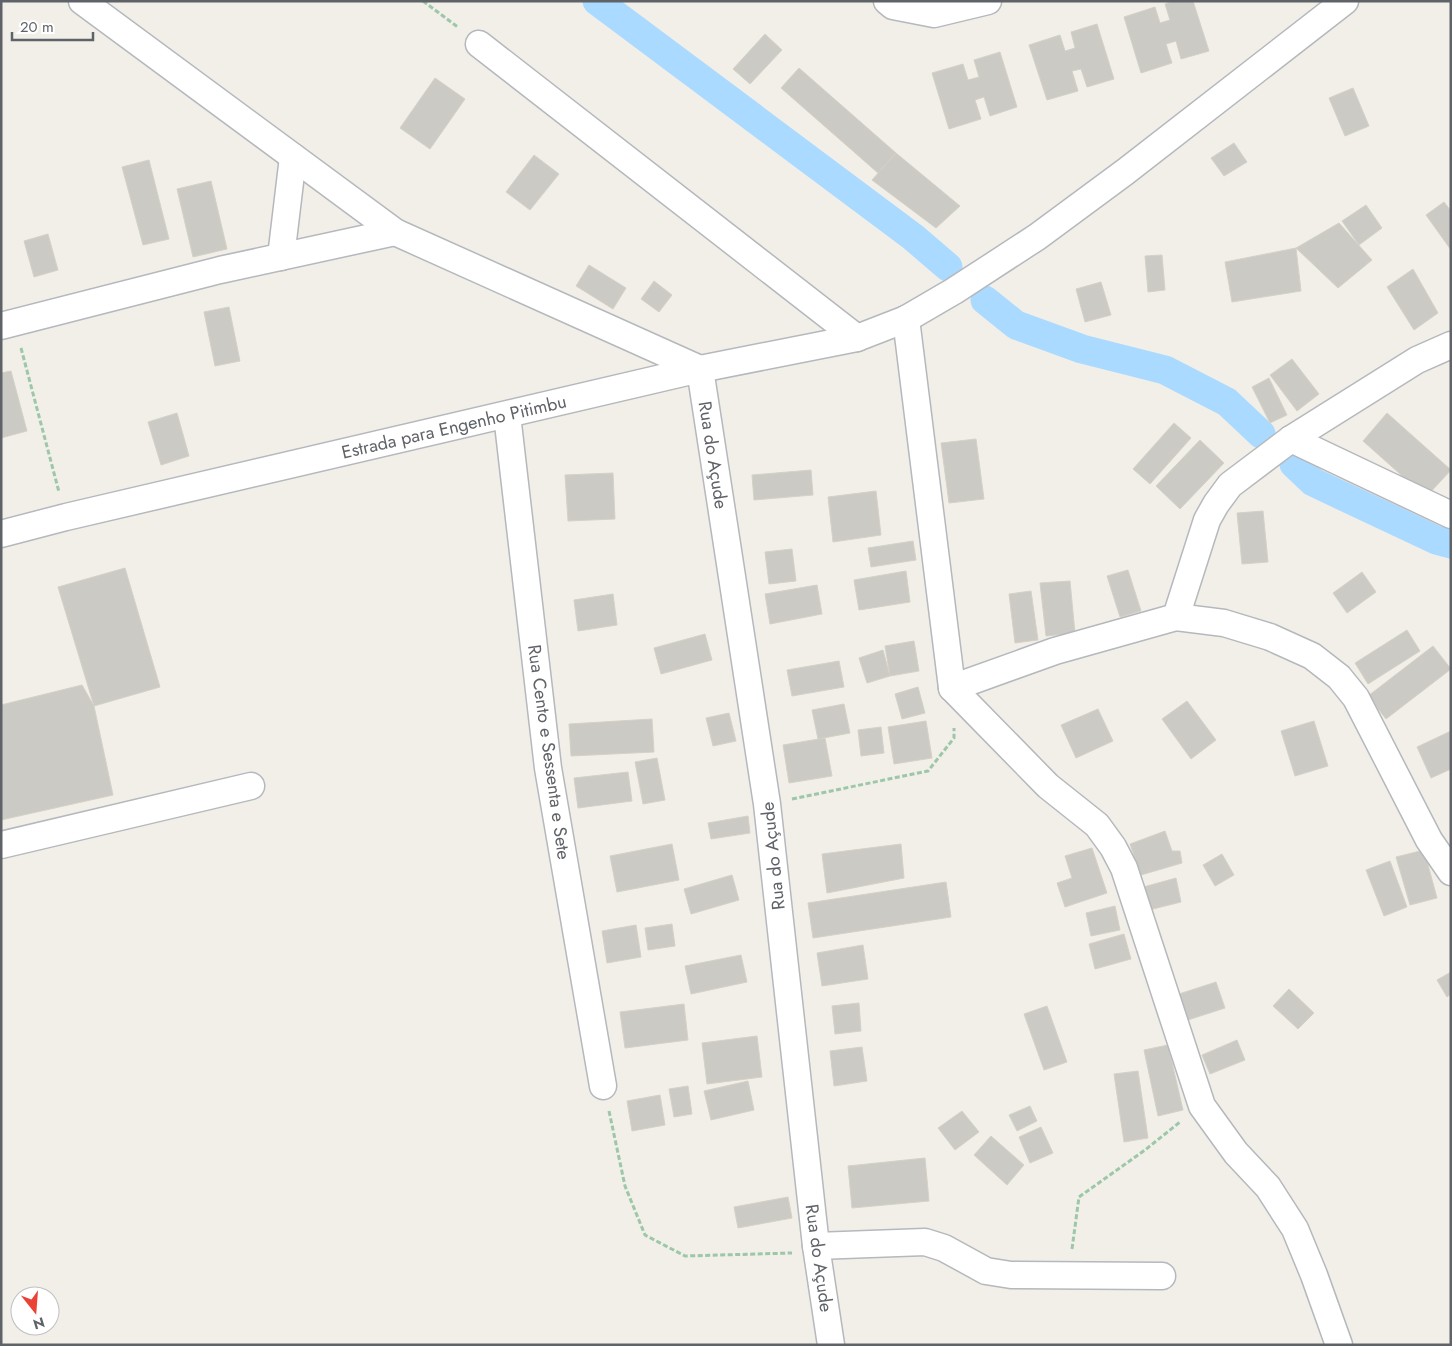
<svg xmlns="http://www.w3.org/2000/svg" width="1452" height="1346" font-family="Jost,sans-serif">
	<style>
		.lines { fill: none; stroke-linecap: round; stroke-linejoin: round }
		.canal { stroke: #aadaff; stroke-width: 29 }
		.building { fill: #cccac5; stroke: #d6d1c6 }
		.minor-casing { stroke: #b5b8bc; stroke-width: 29 }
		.path { stroke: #9cc7a9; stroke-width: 3; stroke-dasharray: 5 2.5; stroke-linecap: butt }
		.minor { stroke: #fff; stroke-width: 26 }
		.labels { text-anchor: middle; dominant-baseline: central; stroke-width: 4; stroke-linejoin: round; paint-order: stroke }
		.street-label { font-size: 18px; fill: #5f6368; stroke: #fff }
	</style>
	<rect width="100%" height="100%" fill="#f1efe8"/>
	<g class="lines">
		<!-- canal -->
		<g class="canal">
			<path d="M597,1L913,237L948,267"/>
			<path d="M985,300L1016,325L1082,349L1165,370L1227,402L1261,434"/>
			<path d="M1294,464L1313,482L1436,540L1451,544"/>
		</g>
	</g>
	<!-- building -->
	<g class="building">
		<path d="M1173,1H1193L1209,51L1181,59L1176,41L1166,44L1172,63L1141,73L1124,17L1155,7L1160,23L1170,20L1165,4Z"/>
		<path d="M1097,24L1114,79L1087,87L1081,69L1072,71L1078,91L1047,100L1029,45L1060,35L1065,51L1075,48L1071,32Z"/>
		<path d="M765,34L782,50L750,84L733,69Z"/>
		<path d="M1000,52L1017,107L990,116L984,97L975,100L981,119L949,129L932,73L963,64L968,80L979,77L974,60Z"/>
		<path d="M799,68L896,153L878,173L781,88Z"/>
		<path d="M435,78L465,99L430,149L400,128Z"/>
		<path d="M1353,88L1369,126L1345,136L1329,98Z"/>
		<path d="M1234,143L1247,162L1224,176L1211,158Z"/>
		<path d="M896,153L960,206L936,228L872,180Z"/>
		<path d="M534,155L559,174L530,210L506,192Z"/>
		<path d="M149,160L169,239L143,245L122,167Z"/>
		<path d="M211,181L227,249L193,257L177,189Z"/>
		<path d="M1444,202L1451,211V250L1426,215Z"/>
		<path d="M1366,205L1382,228L1359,245L1342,221Z"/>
		<path d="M1339,223L1372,260L1338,288L1296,248Z"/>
		<path d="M48,234L58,270L34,277L24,241Z"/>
		<path d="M1296,248L1301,291L1232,302L1225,262Z"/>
		<path d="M1162,255L1165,290L1148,292L1145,256Z"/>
		<path d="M589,265L626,288L613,309L576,286Z"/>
		<path d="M1413,269L1438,313L1414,330L1387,287Z"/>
		<path d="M654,281L672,295L659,312L641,299Z"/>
		<path d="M1101,282L1111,315L1085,322L1076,289Z"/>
		<path d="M229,307L240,361L215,366L204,312Z"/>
		<path d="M1292,359L1319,394L1297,411L1270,375Z"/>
		<path d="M11,371L27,431L1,438V373Z"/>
		<path d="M1269,378L1287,415L1270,423L1252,387Z"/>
		<path d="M177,413L189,456L161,465L148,422Z"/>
		<path d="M1387,413L1451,470L1426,497L1363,441Z"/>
		<path d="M1174,423L1191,438L1150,484L1133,469Z"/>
		<path d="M976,439L984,499L949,503L941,443Z"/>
		<path d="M1200,440L1224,463L1180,509L1156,486Z"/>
		<path d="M811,470L813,495L754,500L752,475Z"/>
		<path d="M613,473L615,519L568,521L565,475Z"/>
		<path d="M876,491L881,535L833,542L828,497Z"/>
		<path d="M1263,511L1268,562L1242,564L1237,513Z"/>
		<path d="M913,541L916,560L871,567L868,548Z"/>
		<path d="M792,549L796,581L769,584L765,552Z"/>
		<path d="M125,568L160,687L94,706L58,587Z"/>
		<path d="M1128,570L1141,611L1120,617L1107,576Z"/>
		<path d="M906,571L910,602L859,610L854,580Z"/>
		<path d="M1362,572L1376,592L1347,613L1333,593Z"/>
		<path d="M1070,581L1075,633L1046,636L1040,583Z"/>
		<path d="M817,585L822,614L770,624L765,594Z"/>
		<path d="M1031,591L1038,640L1015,643L1009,594Z"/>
		<path d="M613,594L617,625L578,631L574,600Z"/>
		<path d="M1407,630L1420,651L1368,684L1355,663Z"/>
		<path d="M705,634L712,660L661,674L654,648Z"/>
		<path d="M914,641L919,671L890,676L885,646Z"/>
		<path d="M1433,646L1451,669L1386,719L1368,696Z"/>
		<path d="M883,650L890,676L867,683L859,658Z"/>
		<path d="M839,661L844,687L792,696L787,670Z"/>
		<path d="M82,685L94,706L113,795L1,820V705Z"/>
		<path d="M918,687L925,713L902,719L895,694Z"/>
		<path d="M1187,701L1216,740L1191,759L1162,719Z"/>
		<path d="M844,704L850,733L818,739L812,710Z"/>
		<path d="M1098,709L1113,741L1076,758L1061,725Z"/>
		<path d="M729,713L736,741L713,746L706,718Z"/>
		<path d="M652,719L654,752L571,756L569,724Z"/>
		<path d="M926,721L932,758L894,764L888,727Z"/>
		<path d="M1314,721L1328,766L1295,776L1281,731Z"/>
		<path d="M881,727L884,753L861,756L858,730Z"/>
		<path d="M1451,731V769L1431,778L1417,747Z"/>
		<path d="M825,738L832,776L789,783L783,745Z"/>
		<path d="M657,758L665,800L643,804L635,762Z"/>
		<path d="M628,772L632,801L578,808L574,778Z"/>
		<path d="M748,816L750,833L711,839L708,823Z"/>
		<path d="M1165,831L1172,851H1180L1182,863L1141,875L1130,844Z"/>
		<path d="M672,844L679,880L617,892L610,856Z"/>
		<path d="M901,844L904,878L827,893L822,854Z"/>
		<path d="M1092,848L1107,893L1065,907L1057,883L1072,878L1065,856Z"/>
		<path d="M1424,850L1437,898L1410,905L1396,857Z"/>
		<path d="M1222,854L1234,875L1215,886L1203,865Z"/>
		<path d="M1390,861L1407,907L1384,916L1366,870Z"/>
		<path d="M732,875L739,900L691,914L684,889Z"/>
		<path d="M1176,878L1181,902L1145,911L1140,888Z"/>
		<path d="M946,882L951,917L813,938L808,903Z"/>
		<path d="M1115,906L1120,930L1091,936L1086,913Z"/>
		<path d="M672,924L675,946L648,950L645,928Z"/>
		<path d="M636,925L641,957L607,963L602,931Z"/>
		<path d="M1124,934L1131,959L1095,969L1089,944Z"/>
		<path d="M863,945L868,979L822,986L817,953Z"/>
		<path d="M741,955L747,982L691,994L685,966Z"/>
		<path d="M1451,972V994L1447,997L1437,980Z"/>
		<path d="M1216,982L1225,1008L1188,1020L1179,994Z"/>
		<path d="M1289,989L1314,1013L1298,1029L1273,1006Z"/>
		<path d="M859,1003L861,1031L835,1034L832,1006Z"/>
		<path d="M684,1004L688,1040L625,1048L620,1012Z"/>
		<path d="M1047,1006L1067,1062L1044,1070L1024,1014Z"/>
		<path d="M757,1036L762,1077L707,1084L702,1043Z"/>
		<path d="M1237,1040L1245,1060L1210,1074L1202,1055Z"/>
		<path d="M1168,1045L1183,1110L1158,1116L1144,1050Z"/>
		<path d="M862,1047L867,1081L834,1086L830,1051Z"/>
		<path d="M1138,1071L1148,1138L1124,1142L1114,1074Z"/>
		<path d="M748,1081L754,1110L711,1120L704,1091Z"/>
		<path d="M688,1086L692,1114L674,1117L669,1089Z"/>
		<path d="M660,1095L665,1125L632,1131L627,1101Z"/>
		<path d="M1030,1106L1037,1121L1017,1131L1009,1115Z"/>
		<path d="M962,1111L979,1132L955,1150L938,1128Z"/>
		<path d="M1041,1127L1053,1153L1030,1163L1019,1137Z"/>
		<path d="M991,1136L1024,1165L1007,1185L974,1155Z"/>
		<path d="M925,1158L929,1201L852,1208L848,1166Z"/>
		<path d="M788,1197L792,1218L738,1228L734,1207Z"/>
	</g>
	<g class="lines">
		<!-- minor casing -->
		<g class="minor-casing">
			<g id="minor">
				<path d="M82,1L395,232L700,369L767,804L816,1246L831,1345"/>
				<path d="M887,1L893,6L934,14L988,1"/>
				<path d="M479,44L857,338"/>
				<path d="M281,257L293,157"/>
				<path d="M906,319L952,688L1048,786L1097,825L1113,847L1124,868L1202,1106L1236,1153L1268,1187L1295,1229L1314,1275L1339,1345"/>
				<path d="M1,326L220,270L395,232"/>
				<path d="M507,415L548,768L603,1086"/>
				<path d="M1291,439L1451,515"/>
				<path d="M1,534L66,517L700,369L857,338L906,319L954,291L1037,237L1125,172L1345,1"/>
				<path d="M1176,617L1207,520L1216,504L1230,485L1291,439L1417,360L1451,345"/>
				<path d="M952,688L1055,651L1176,617L1224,623L1270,637L1312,656L1339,677L1356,698L1429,840L1451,872"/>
				<path d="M1,845L251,786"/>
				<path d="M816,1246L925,1242L944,1248L986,1271L1011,1275L1162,1276"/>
			</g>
		</g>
		<!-- path -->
		<g class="path">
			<path d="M423,1L459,28"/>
			<path d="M21,348L59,492"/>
			<path d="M792,799L928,771L954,738V728"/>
			<path d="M609,1111L625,1186L645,1235L685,1256L792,1253"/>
			<path d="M1072,1249L1079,1197L1145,1150L1180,1122"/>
		</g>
		<!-- minor -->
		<use href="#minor" class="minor"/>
	</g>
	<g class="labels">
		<!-- street labels -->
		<g class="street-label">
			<text transform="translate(454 427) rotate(-13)">Estrada para Engenho Pitimbu</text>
			<text transform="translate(713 455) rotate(81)">Rua do Açude</text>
			<text transform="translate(549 752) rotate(82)">Rua Cento e Sessenta e Sete</text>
			<text transform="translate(773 856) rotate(-96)">Rua do Açude</text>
			<text transform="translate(819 1258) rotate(82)">Rua do Açude</text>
		</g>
	</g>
	<!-- border -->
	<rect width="1452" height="1346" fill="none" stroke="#5f6368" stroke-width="5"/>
	<!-- north arrow -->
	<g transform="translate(35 1311) rotate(163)"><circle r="24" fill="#ffffff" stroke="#bfc1c3"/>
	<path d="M0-4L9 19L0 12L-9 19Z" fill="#ea4335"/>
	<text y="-8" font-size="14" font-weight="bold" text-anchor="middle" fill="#5f6368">N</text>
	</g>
	<!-- scale -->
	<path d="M12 32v8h81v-8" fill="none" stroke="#5f6368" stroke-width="2.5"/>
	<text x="20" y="32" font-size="15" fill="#5f6368" stroke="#ffffff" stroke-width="4" paint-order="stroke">20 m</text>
</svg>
